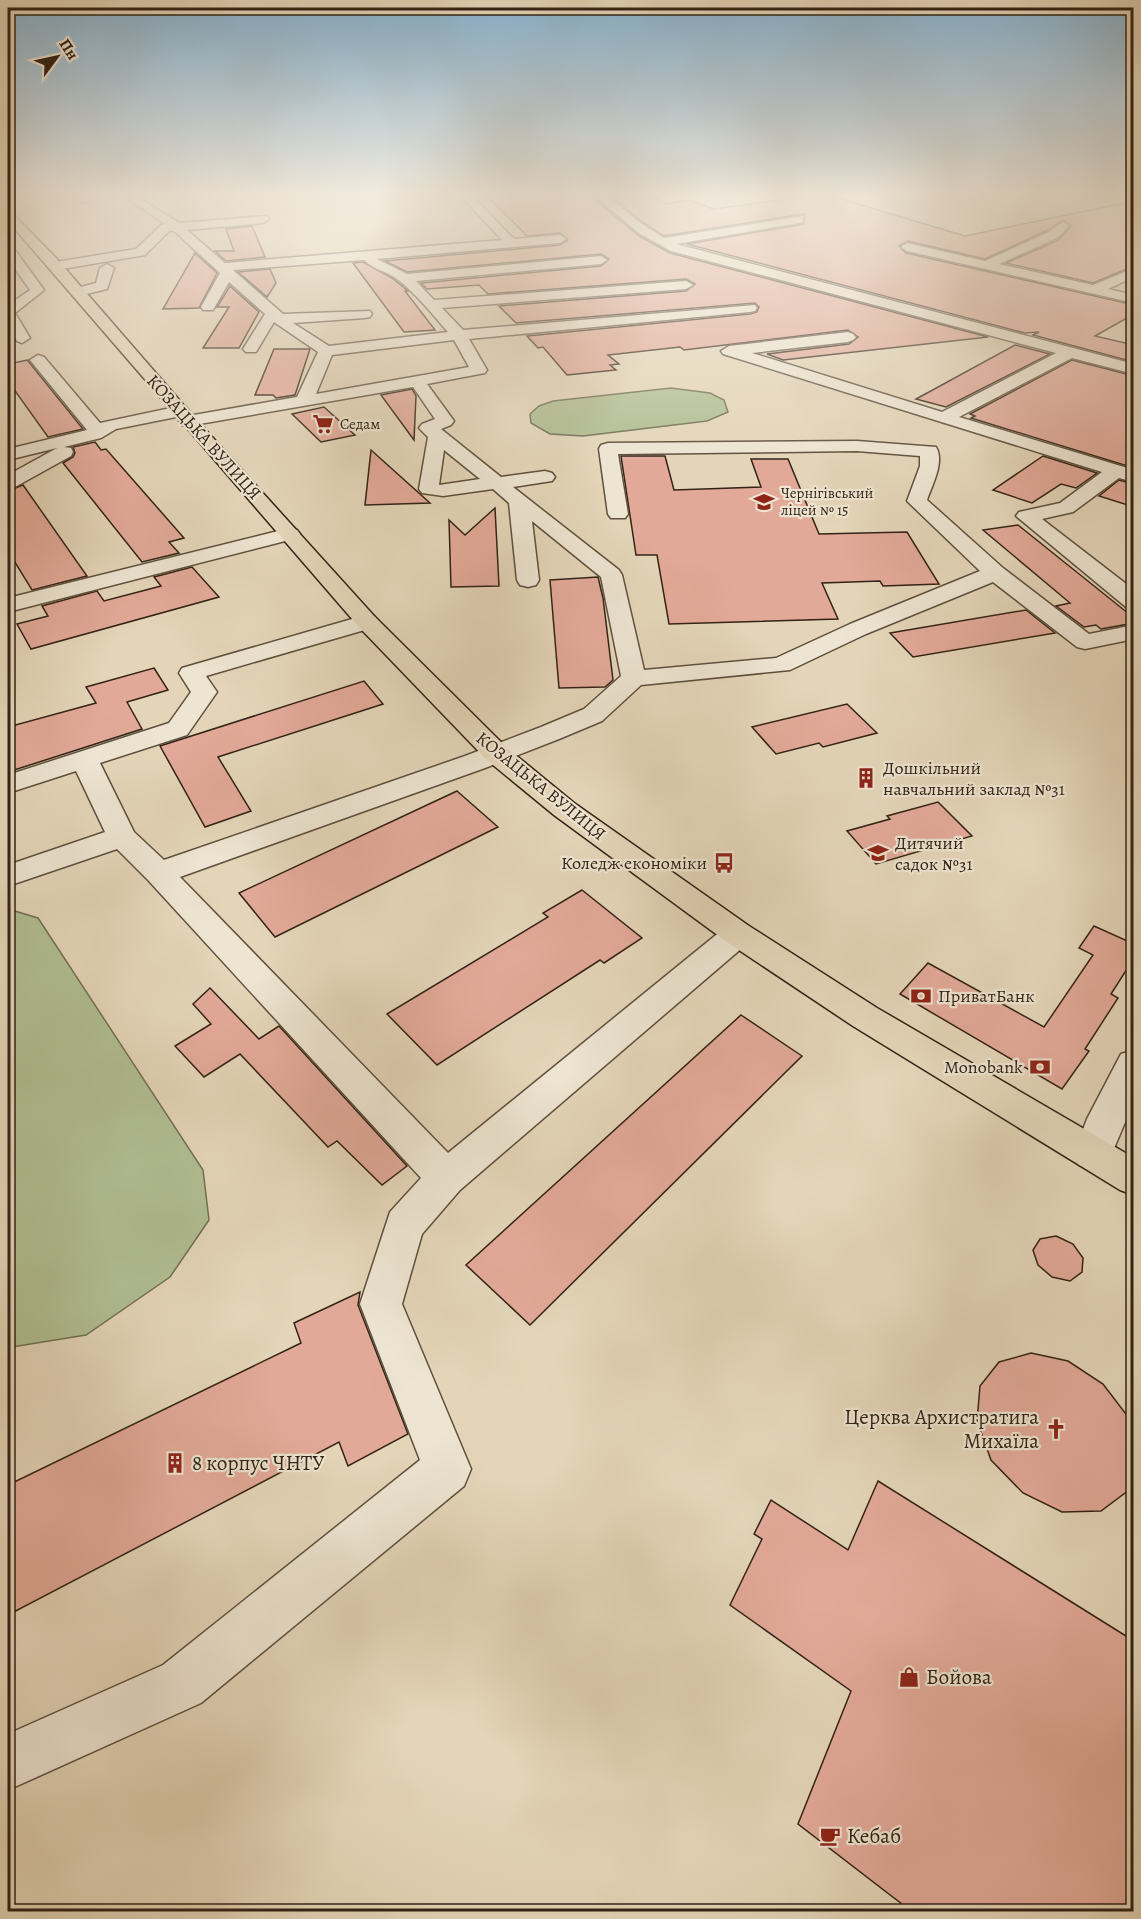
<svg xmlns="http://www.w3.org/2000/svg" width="1141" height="1919" font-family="Alegreya,serif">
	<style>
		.green { fill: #b0be92; stroke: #717054; stroke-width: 1.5 }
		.building { fill: #e2a998; stroke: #322315; stroke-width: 1.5 }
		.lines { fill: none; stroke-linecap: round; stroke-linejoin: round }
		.minor-casing { stroke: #5e503e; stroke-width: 3 }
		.major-casing { stroke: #322315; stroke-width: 3 }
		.minor { fill: #ede4d1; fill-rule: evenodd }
		.major { fill: #e4d5b8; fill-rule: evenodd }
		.labels { text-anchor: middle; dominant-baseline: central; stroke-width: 4.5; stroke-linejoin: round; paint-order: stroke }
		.far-poi-label { font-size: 15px; fill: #322315; stroke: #ede4d1; text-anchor: start }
		.street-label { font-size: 18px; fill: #322315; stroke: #ede4d1 }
		.poi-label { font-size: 18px; fill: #322315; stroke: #ede4d1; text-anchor: start }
		.near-poi-label { font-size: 21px; fill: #322315; stroke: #ede4d1; text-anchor: start }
	</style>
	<rect width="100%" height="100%" fill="#e4d5b8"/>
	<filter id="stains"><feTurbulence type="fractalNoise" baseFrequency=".00333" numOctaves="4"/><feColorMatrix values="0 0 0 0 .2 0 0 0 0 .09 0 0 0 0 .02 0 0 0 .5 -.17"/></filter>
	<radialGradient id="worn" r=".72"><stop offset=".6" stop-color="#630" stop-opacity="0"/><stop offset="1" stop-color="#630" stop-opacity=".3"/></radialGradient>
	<!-- green -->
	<g class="green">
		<path d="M671,388L710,393L724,400L728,412L707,421L583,436L550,434L531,423L530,414L539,406L553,401Z"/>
		<path d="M8,909L38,918L203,1170L209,1220L170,1277L86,1335L12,1347L8,1345Z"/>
	</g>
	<!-- building -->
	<g class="building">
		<path d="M485,194H579L583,198L592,197L639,236L670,253L988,337L783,360L767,354L849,344L858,337L848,330L684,350L680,347L608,355L619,364L610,365L616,370L567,375L543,347L538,348L527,336L750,314L757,312L759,307L755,303L516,323L499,306L686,291L695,284L686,279L488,294L479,285L427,289L421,283L601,266L609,259L601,254L407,272L385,261L560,245L568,240L560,233L527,236Z"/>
		<path d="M651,194L665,204L690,200L713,209L825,194L965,236L1134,201V266L1093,283L1006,263L1059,240L1071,226L1063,220L1048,230L985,259L908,241L899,246L906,253L1134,305V314L1095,336L1134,345V362L1033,335L1039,332L1025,333L687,244L804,224V214L664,236L640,220L611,196Z"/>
		<path d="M252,226L265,257L226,261L215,251H234L226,229Z"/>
		<path d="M195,253L217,273L199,308L163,309Z"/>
		<path d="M363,262L392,278L408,291H405L435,330L404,332L353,263Z"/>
		<path d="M270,269L276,283L267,297L238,272Z"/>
		<path d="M230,286L259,312L239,348H203L229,307H217Z"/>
		<path d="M1015,345L1050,354L946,407L916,399Z"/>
		<path d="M274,349H310L295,395L276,398L273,395H255Z"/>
		<path d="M28,360V361L83,429L48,437L8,381V364Z"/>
		<path d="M1072,360L1134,376V468L971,418L975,416L970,414Z"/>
		<path d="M412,389L416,396L414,440L381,395Z"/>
		<path d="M324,407L355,435L321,442L292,414Z"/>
		<path d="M95,442L101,450L106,449L184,538L169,542L179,553L142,562L63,463L73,457L75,453L73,447Z"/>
		<path d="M371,450L430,503L365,505Z"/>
		<path d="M621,456H665L674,490L761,487L751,459H788L819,534L907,532L939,584L883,586L880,581L822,583L838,619L669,624L657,555H636Z"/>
		<path d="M1043,456L1097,473L1076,488L1061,484L1032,503L993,490Z"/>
		<path d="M1119,480L1134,484V507L1099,496Z"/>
		<path d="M23,485L87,576L32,590L8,551V491Z"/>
		<path d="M495,508L499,586L451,587L449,520L465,535Z"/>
		<path d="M1018,525L1134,618V623L1101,629L1096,625L1084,627L1056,606L1070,603L983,530Z"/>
		<path d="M192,567L219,597L31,649L17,624L48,616L42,606L97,591L104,601L161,586L154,577Z"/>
		<path d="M598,577L603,598L613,680L605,687L559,688L550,580Z"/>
		<path d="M1026,610L1055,633L913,657L890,633Z"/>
		<path d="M154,668L168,690L127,702L142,729L8,772V727L96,703L86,687Z"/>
		<path d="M364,681L383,704L218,757L251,811L205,827L160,746Z"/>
		<path d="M847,704L877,733L823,747L819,743L776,754L752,727Z"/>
		<path d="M457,791L498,827L275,937L239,893Z"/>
		<path d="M938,802L972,836L876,864L847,831L890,819L887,816Z"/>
		<path d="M582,890L642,938L604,963L600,960L437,1065L387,1014L548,917L543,913Z"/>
		<path d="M1094,926L1134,944V958L1111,994L1118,998L1085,1049L1089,1051L1062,1089L900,994L928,963L1044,1027L1093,955L1079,948Z"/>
		<path d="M210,988L259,1039L279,1026L407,1166L382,1185L337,1141L328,1147L240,1054L204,1077L175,1046L211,1024L193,1004Z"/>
		<path d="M741,1015L802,1056L530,1325L466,1265Z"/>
		<path d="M1056,1236L1073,1244L1083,1258L1082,1272L1070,1281L1052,1277L1038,1265L1033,1250L1040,1239Z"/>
		<path d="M360,1292L358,1305L408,1434L348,1466L339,1442L8,1615V1485L301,1343L294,1323Z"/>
		<path d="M1031,1353L1068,1361L1103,1384L1129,1418L1134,1437V1474L1129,1490L1101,1511L1062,1512L1023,1493L991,1460L977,1421L980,1386L999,1362Z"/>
		<path d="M878,1481L1134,1641V1911H911L798,1824L851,1691L730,1605L762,1539L754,1534L771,1500L848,1550Z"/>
	</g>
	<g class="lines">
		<!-- minor casing -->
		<g class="minor-casing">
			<g id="minor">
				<path d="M87,194H99L90,202H82L80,200Z"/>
				<path d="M121,194H133L179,223L267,216L269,219L263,223L187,230L225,263L502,240L459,194H470L514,239L560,235L566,239L560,243L377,259L407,274L601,256L607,260L601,264L416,281L434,300L686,281L693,285L686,289L442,308L463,330L755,305L757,308L755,311L750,312L469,339L487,370L485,373L427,384L454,421L451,425L441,429L501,477L545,471L552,473L555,477L552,481L513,487L619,570L622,575L644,670L776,658L850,624L980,571L907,501L920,466V456L857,451L618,454L628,514L625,518H611L608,514L599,449L601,445L608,443L857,441L936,447C945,462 932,485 927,500L1003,568L1089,634L1134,625V639L1085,649L1077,647L993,582L866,634L790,670L641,685L602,721L559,739L485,768L180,877L448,1153L727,926L738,922L749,926L754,934L749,942L460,1190L422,1234L402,1304L471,1469L464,1486L201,1703L8,1790V1734L163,1665L420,1460L360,1304L390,1212L421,1178L148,880L117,849L8,886V865L105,832L76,771L8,793V775L169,723L191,692L179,673L182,668L359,617L367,615L375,617L379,622L375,627L206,676L217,692L187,735L100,763L134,832L164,860L465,756L541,727L584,709L621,676L601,577L532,521L539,580L536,585L528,587L520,585L517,580L509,503L493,489L443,496L422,493L419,489L428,437L419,428L422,424L435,419L413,387L188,426L182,425L179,421L182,417L188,416L297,397L318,352L274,322L256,352H246L243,349L265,314L229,282L213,310H203L201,307L220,273L174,231H169L145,255L56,270L51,269L49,266L51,263L56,262L136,249L161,225L165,224ZM364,260C374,270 386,271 397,279C416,293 432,314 448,332L329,346L293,323L365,318L370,317L372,314L370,311L283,314L233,270ZM454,340L469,367L316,394L332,355ZM444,450L480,479L439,485Z"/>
				<path d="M592,194H605L639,222L664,238L803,216V222L799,223L676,244L1134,364V374L1072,358L959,417L1134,470V482L1119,478L1073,512L1042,519L1134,590V609L1126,607L1016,516L1019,512L1060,503L1102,472L723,354L721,351L729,346L848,332L853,334L856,337L853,340L848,342L752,353L942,412L1056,353L671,251L640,234Z"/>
				<path d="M1114,194H1134V199L1116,196Z"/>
				<path d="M1063,222L1069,226L1057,238L999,264L1093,285L1134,268V277L1108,289L1134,295V303L907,251L901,247L907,243L985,261L1049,232Z"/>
				<path d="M10,249L15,250L44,290L15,313L30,338L22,343L17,341L8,325V305L30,290L8,259V250Z"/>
				<path d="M107,264L114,268L107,289L78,296L73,295L71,292L73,289L96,283L100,268Z"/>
				<path d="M38,355L44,357L100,423L180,406L186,407L189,411L186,415L116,429L101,438L64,447L71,448L73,452L71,456L15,487L8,489V475L57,448L8,460V449L87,430L30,360Z"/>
				<path d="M290,528L297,530L300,534L297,538L8,612V598Z"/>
				<path d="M1134,1050V1101L1107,1165L1093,1169L1079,1165L1074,1153L1087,1119L1121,1054Z"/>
			</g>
		</g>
		<!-- major casing -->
		<g class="major-casing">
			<path id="major" d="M8,211L12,213L56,258L194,417L375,617L507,748L574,803L749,926L877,1008L1134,1158V1195L1120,1190L853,1026L727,942L554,815L487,760L359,627L8,221Z"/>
		</g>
		<!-- minor -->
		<use href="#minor" class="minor"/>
		<!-- major -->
		<use href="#major" class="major"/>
	</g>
	<!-- sky -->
	<linearGradient id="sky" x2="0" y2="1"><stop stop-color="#88b5d4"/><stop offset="0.42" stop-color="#f3ecdf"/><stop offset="1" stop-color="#f3ecdf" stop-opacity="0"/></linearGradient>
	<rect width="1141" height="462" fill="url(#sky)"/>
	<!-- icons -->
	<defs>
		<g id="supermarket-bare" transform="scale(1.62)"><path d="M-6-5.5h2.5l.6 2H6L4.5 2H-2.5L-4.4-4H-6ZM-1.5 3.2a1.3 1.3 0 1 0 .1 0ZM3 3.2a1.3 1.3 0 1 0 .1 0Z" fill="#8f2418" stroke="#ede4d1" stroke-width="2.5" paint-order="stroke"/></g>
		<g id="school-bare" transform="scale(1.62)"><path d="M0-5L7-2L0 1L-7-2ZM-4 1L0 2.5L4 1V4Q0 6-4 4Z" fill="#8f2418" stroke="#ede4d1" stroke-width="2.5" paint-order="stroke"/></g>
		<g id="building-bare" transform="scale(1.62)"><path d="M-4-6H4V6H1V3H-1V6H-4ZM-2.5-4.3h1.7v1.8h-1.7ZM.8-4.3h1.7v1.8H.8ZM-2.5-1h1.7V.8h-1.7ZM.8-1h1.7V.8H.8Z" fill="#8f2418" stroke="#ede4d1" stroke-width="2.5" paint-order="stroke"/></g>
		<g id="bus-bare" transform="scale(1.62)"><path d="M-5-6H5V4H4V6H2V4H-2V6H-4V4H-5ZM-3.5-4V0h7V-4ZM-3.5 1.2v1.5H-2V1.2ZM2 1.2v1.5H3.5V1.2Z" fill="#8f2418" stroke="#ede4d1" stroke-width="2.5" paint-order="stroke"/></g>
		<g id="bank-bare" transform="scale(1.62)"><path d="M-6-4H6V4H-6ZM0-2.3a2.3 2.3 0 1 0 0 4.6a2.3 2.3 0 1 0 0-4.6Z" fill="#8f2418" stroke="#ede4d1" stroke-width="2.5" paint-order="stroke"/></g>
		<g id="church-bare" transform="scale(1.62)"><path d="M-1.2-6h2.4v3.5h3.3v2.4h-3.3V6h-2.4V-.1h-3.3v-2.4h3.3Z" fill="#8f2418" stroke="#ede4d1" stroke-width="2.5" paint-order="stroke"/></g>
		<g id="shop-bare" transform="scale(1.62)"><path d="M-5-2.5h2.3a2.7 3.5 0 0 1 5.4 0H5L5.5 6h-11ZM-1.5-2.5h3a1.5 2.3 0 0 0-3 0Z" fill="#8f2418" stroke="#ede4d1" stroke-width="2.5" paint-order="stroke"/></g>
		<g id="cafe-bare" transform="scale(1.62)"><path d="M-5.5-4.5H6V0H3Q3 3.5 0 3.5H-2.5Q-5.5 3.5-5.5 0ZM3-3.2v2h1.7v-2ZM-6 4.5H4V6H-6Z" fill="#8f2418" stroke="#ede4d1" stroke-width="2.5" paint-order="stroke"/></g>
	</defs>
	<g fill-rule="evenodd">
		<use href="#supermarket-bare" x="323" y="424"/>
		<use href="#school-bare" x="764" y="502"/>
		<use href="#building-bare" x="866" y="778"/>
		<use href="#school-bare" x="878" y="853"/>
		<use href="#bus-bare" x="724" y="863"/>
		<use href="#bank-bare" x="921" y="996"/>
		<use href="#bank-bare" x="1040" y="1067"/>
		<use href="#church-bare" x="1056" y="1429"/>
		<use href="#building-bare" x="175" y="1463"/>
		<use href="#shop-bare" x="909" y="1677"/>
		<use href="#cafe-bare" x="830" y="1836"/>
	</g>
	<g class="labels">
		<!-- far-poi labels -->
		<g class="far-poi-label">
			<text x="340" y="424">Седам</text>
			<text x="781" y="493">Чернігівський<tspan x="781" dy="17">ліцей № 15</tspan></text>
		</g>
		<!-- street labels -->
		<g class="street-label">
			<text transform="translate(204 437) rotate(48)">КОЗАЦЬКА ВУЛИЦЯ</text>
			<text transform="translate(541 786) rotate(39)">КОЗАЦЬКА ВУЛИЦЯ</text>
		</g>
		<!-- poi labels -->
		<g class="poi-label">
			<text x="883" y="768">Дошкільний<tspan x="883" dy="21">навчальний заклад №31</tspan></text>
			<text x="895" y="843">Дитячий<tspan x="895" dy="21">садок №31</tspan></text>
			<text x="707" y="863" text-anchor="end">Коледж економіки</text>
			<text x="938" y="996">ПриватБанк</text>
			<text x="1023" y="1067" text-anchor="end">Monobank</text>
		</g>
		<!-- near-poi labels -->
		<g class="near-poi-label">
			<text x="1039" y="1417" text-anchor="end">Церква Архистратига<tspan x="1039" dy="24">Михаїла</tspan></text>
			<text x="192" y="1463">8 корпус ЧНТУ</text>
			<text x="926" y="1677">Бойова</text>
			<text x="847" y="1836">Кебаб</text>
		</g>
	</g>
	<!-- margin -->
	<rect width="1141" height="1919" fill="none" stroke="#e4d5b8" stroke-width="30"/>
	<rect x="9" y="9" width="1123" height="1901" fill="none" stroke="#322315" stroke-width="3"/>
	<rect x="15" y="15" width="1111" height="1889" fill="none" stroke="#322315" stroke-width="1.5"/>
	<!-- north arrow -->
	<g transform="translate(57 57) rotate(57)" stroke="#ede4d1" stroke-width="4.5" paint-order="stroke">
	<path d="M0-4.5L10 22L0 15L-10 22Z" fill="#322315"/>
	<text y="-9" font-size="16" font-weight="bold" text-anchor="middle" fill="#322315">Пн</text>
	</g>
	<rect width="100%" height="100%" filter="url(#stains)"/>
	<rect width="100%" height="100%" fill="url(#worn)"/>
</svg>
